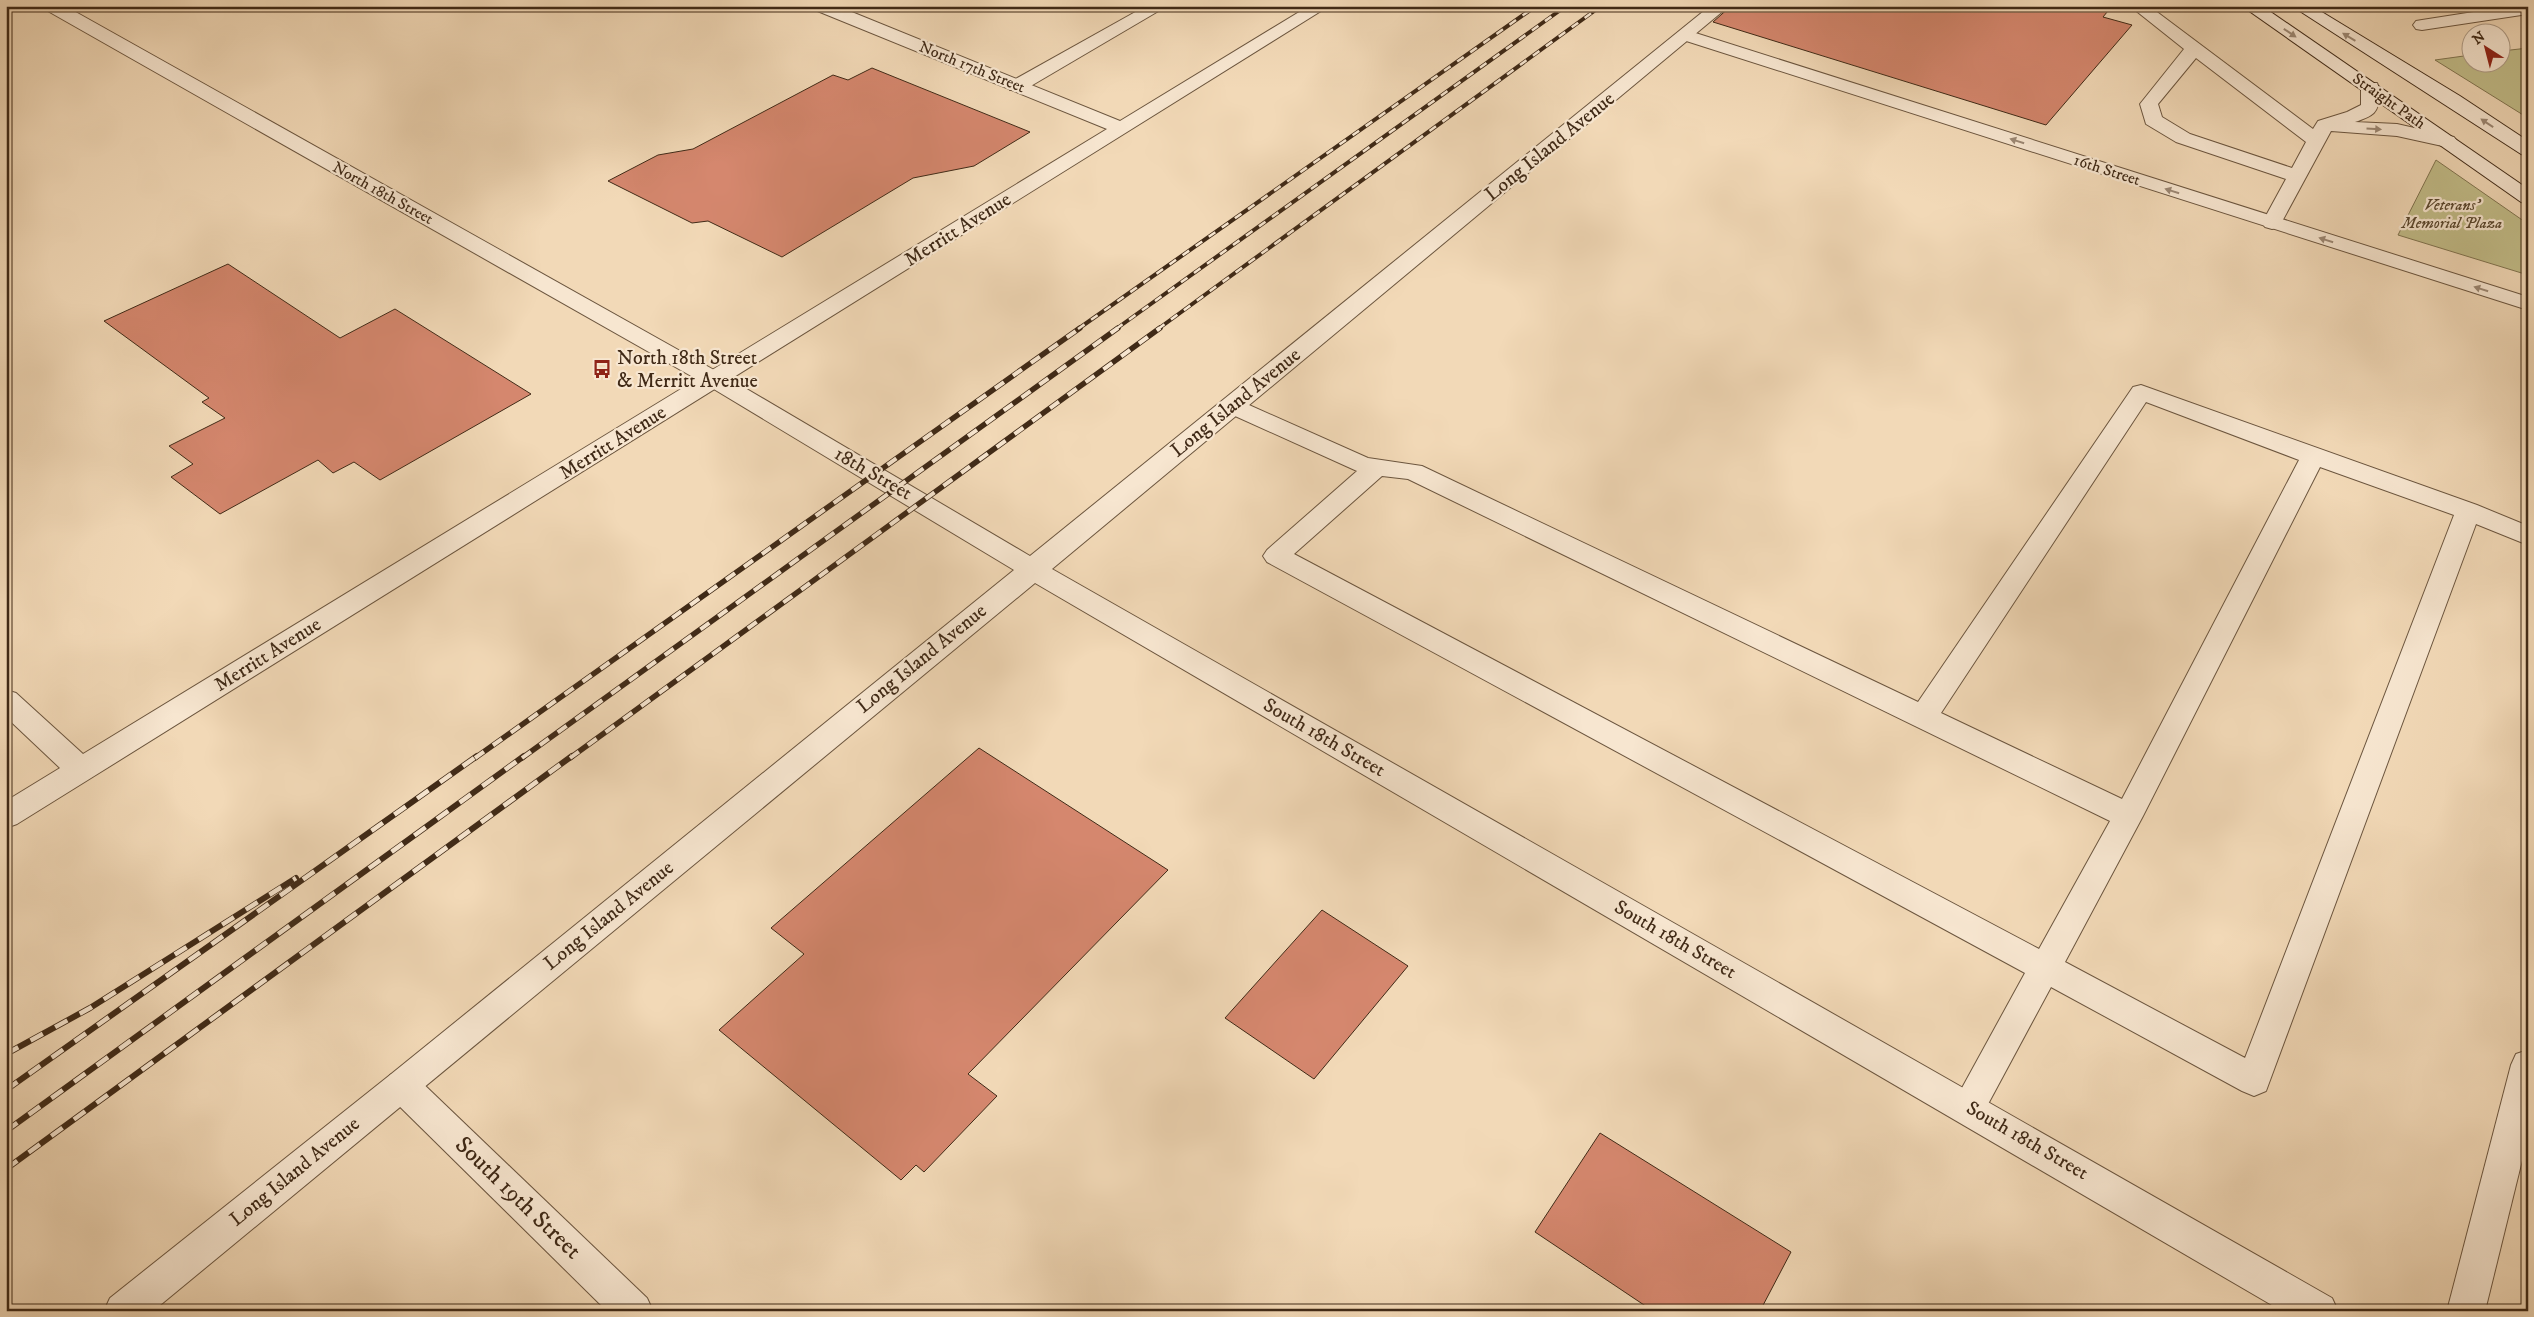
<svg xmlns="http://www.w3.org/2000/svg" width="2534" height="1317" font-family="'IM FELL DW Pica',serif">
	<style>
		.green { fill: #c2bd89; stroke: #817450 }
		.building { fill: #d5876e; stroke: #402a17 }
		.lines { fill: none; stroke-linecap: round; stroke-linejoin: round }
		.service-casing { stroke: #6c563f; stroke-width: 2 }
		.minor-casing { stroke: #6c563f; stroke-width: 2 }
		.tertiary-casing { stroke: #6c563f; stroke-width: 2 }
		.secondary-casing { stroke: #402a17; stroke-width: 2 }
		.service { fill: #f7e6d0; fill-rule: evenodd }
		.minor { fill: #f7e6d0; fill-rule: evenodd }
		.tertiary { fill: #f7e6d0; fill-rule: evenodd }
		.secondary { fill: #f7e6d0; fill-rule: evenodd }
		.rail-far2-casing { stroke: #402a17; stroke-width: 4 }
		.rail-far1-casing { stroke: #402a17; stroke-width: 5.5 }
		.rail-casing { stroke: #402a17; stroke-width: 6 }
		.rail-far2 { stroke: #f7e6d0; stroke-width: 2.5; stroke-dasharray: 8; stroke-linecap: butt }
		.rail-far1 { stroke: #f7e6d0; stroke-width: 4; stroke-dasharray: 11; stroke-linecap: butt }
		.rail { stroke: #f7e6d0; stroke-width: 4.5; stroke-dasharray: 14; stroke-linecap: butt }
		.oneway { fill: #9c8874 }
		.labels { text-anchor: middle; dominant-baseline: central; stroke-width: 4.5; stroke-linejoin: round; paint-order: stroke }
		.far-street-label { font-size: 16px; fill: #402a17; stroke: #f7e6d0 }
		.far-park-label { font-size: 16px; font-style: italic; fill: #5a472e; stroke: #f7e6d0 }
		.street-label { font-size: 20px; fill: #402a17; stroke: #f7e6d0 }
		.poi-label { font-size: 20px; fill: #402a17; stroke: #f7e6d0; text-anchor: start }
		.near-street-label { font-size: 24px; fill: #402a17; stroke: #f7e6d0 }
	</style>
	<rect width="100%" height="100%" fill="#f2d9b7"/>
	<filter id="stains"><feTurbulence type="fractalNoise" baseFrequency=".004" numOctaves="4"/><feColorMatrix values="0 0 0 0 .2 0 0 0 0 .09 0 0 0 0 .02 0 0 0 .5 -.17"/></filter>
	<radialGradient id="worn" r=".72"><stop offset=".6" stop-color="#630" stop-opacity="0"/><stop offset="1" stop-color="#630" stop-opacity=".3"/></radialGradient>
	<!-- green -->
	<g class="green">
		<path d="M2528,48V118L2435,60L2471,55L2472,62H2502V51Z"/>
		<path d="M2436,160L2528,224V275L2398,235Z"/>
	</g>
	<!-- building -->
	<g class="building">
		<path d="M1731,6H2112L2103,17L2132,25L2046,125L1713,22Z"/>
		<path d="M872,68L1030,132L974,166L913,178L782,257L708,221L692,223L608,181L658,155L693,149L833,75L848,80Z"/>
		<path d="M228,264L340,338L395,309L531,394L380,480L354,462L333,473L318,460L220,514L171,477L193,464L169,446L225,418L202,402L209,398L104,321Z"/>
		<path d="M979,748L1168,870L968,1074L997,1096L924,1172L916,1165L901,1180L719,1030L804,954L771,928Z"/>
		<path d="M1322,910L1408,966L1314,1079L1225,1018Z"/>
		<path d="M1600,1133L1791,1252L1760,1311H1653L1535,1232Z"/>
	</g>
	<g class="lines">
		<!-- service casing -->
		<g class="service-casing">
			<g id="service">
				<path d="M1146,6H1167L1024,90H1010L1008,86L1010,82Z"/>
				<path d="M2130,6H2149L2313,129L2318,121L2347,112L2361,105V87L2363,83H2377C2379,87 2379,90 2379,95C2379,113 2373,116 2355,122L2397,124L2454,137L2457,141L2454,145L2447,147L2397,136L2331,131L2279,227L2272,229L2265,227L2262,223L2286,179L2176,142L2146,124L2140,104L2184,49ZM2196,58L2306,142L2292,168L2190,134L2162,117L2158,104Z"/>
				<path d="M2512,6H2528V14L2422,30L2416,29L2413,25L2416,21L2422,20Z"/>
				<path d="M2141,385L2477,505L2528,526V545L2476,524L2266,1091L2254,1096L2242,1091L2051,987L1980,1119L1968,1124L1956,1119L1951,1108L2025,973L1267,562L1263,556L1267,550L1357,471L1224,411L1220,406L1224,401L1232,399L1240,401L1368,458L1422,466L1918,702L2133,387ZM2146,402L2299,460L2122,799L1941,713ZM2320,467L2454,515L2245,1058L2065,962L2143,816ZM1382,476L1408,479L2110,821L2039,949L1294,554Z"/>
			</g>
		</g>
		<!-- minor casing -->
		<g class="minor-casing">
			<g id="minor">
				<path d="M813,6H837L1120,121L1309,6H1329L91,778L17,824L6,828V801L60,768L6,717V690L16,693L83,754L1107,129L815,10Z"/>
				<path d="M1686,30L2528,297V310L1680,39L1677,35L1680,31Z"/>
				<path d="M2528,1050V1136L2485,1311H2447L2511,1065L2516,1054Z"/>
				<path d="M402,1070L414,1075L647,1298L653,1311H607L390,1097L385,1086L390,1075Z"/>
			</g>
		</g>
		<!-- tertiary casing -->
		<g class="tertiary-casing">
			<path id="tertiary" d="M44,6H65L723,375L1030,556L1710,6H1729L1052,569L2332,1298L2338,1311H2282L1035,583L153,1311H104L110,1298L390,1075L1014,570L707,385L46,10Z"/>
		</g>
		<!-- secondary casing -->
		<g class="secondary-casing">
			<g id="secondary">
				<path d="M2242,6H2262L2528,189V204L2521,202Z"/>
				<path d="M2292,6H2312L2460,96L2528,141V156L2521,154Z"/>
			</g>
		</g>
		<!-- service -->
		<use href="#service" class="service"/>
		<!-- minor -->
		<use href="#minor" class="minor"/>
		<!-- tertiary -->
		<use href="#tertiary" class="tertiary"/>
		<!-- secondary -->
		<use href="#secondary" class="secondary"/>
		<!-- rail-far2 casing -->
		<g class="rail-far2-casing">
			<g id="rail-far2">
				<path d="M1078,329L1536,6"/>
				<path d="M1116,329L1566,6"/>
				<path d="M1158,329L1601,6"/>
			</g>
		</g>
		<!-- rail-far1 casing -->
		<g class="rail-far1-casing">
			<g id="rail-far1">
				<path d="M475,758L1080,328"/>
				<path d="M522,758L1118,328"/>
				<path d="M570,758L1160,328"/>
			</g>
		</g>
		<!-- rail casing -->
		<g class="rail-casing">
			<g id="rail">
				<path d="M6,1054L90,1008L296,878"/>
				<path d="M6,1090L477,756"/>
				<path d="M6,1131L524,756"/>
				<path d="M6,1169L572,756"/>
			</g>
		</g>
		<!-- rail-far2 -->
		<use href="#rail-far2" class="rail-far2"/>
		<!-- rail-far1 -->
		<use href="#rail-far1" class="rail-far1"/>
		<!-- rail -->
		<use href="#rail" class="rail"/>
	</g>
	<!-- one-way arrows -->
	<defs><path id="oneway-solid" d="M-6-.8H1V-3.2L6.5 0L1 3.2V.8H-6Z" transform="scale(1.25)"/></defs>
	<g class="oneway">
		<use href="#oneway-solid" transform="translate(2290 33) rotate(34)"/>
		<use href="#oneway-solid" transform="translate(2349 37) rotate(-149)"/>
		<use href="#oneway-solid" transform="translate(2487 123) rotate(-146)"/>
		<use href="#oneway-solid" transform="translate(2374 129) rotate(4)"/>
		<use href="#oneway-solid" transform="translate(2017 141) rotate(-162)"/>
		<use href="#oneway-solid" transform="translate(2172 191) rotate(-162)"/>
		<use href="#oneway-solid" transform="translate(2326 240) rotate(-162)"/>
		<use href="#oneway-solid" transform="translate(2481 289) rotate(-162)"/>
	</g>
	<!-- icons -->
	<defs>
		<g id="bus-bare" transform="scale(1.5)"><path d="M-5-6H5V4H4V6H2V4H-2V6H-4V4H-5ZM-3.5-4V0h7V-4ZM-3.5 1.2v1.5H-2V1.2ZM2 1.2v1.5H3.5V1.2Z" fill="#8f2418" stroke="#f7e6d0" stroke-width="2.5" paint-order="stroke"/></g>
	</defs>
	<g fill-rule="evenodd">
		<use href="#bus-bare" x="602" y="369"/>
	</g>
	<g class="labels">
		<!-- far-street labels -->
		<g class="far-street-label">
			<text transform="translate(972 67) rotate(22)">North 17th Street</text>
			<text transform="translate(2389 101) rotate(35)">Straight Path</text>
			<text transform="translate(2107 170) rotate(18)">16th Street</text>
			<text transform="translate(383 193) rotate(29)">North 18th Street</text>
		</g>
		<!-- far-park labels -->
		<g class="far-park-label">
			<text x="2452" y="205">Veterans'<tspan x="2452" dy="18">Memorial Plaza</tspan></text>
		</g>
		<!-- street labels -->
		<g class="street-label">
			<text transform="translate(1550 147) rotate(-39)">Long Island Avenue</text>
			<text transform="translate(958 230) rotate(-32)">Merritt Avenue</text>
			<text transform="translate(1236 403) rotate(-39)">Long Island Avenue</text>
			<text transform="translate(613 443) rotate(-32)">Merritt Avenue</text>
			<text transform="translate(873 474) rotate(30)">18th Street</text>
			<text transform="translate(268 655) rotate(-32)">Merritt Avenue</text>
			<text transform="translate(922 659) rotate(-39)">Long Island Avenue</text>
			<text transform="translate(1324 738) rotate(30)">South 18th Street</text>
			<text transform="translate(609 916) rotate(-39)">Long Island Avenue</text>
			<text transform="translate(1675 940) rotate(30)">South 18th Street</text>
			<text transform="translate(2027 1141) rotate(30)">South 18th Street</text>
			<text transform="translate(295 1172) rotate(-39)">Long Island Avenue</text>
		</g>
		<!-- poi labels -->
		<g class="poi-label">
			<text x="617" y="358">North 18th Street<tspan x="617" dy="23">&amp; Merritt Avenue</tspan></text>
		</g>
		<!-- near-street labels -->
		<g class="near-street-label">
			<text transform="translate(518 1198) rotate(44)">South 19th Street</text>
		</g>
	</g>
	<!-- margin -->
	<rect width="2534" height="1317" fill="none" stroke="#f2d9b7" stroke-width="25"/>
	<rect x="8" y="8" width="2519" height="1302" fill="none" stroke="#402a17" stroke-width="2.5"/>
	<rect x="12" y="12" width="2509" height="1292" fill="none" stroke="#402a17"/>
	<!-- north arrow -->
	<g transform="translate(2486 48) rotate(324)"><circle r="24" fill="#f7e6d0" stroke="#ae9b86"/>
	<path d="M0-4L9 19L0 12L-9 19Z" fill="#8f2418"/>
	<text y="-8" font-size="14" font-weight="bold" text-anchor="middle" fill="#402a17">N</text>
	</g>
	<rect width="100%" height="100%" filter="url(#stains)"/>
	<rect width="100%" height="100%" fill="url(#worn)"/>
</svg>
